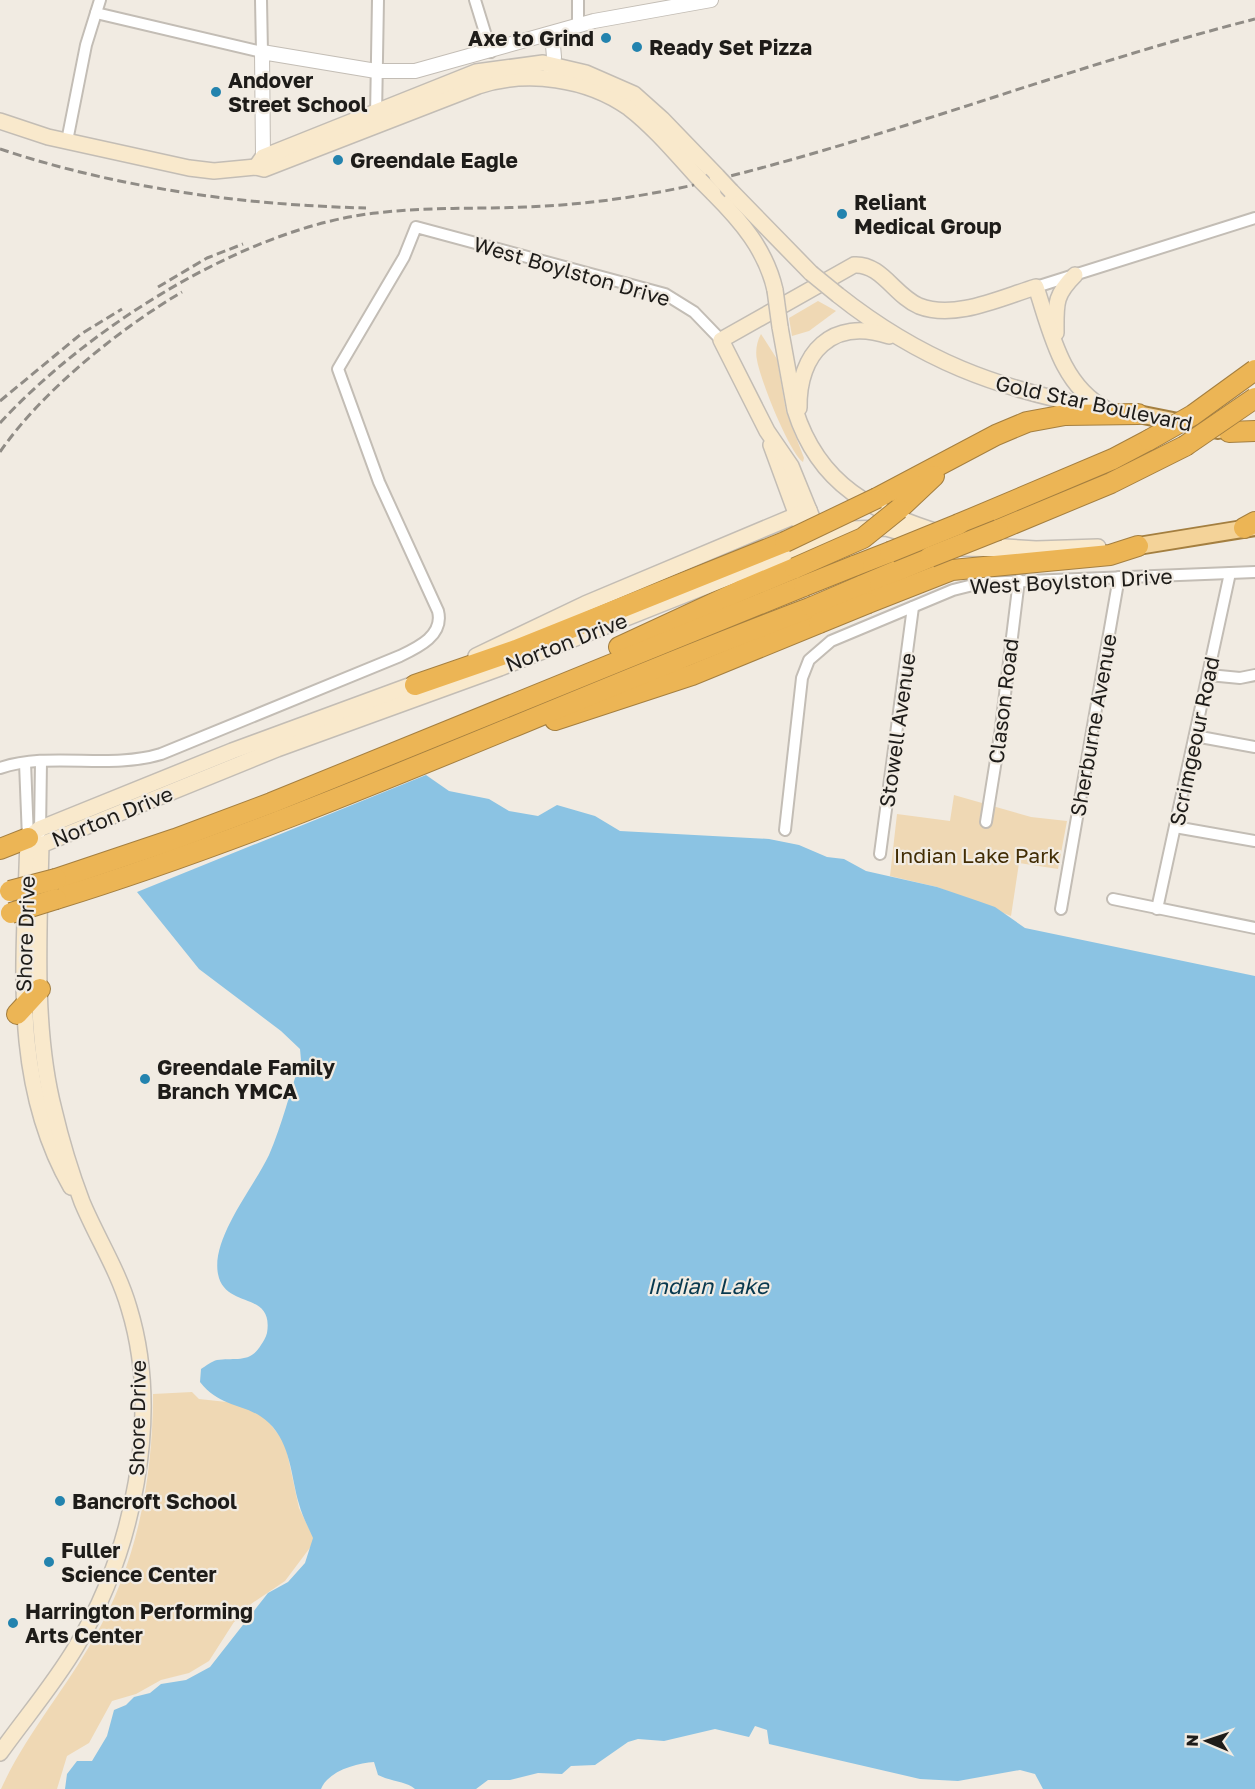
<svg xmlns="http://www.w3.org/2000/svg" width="1255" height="1789" font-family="'Golos Text',sans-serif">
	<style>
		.green { fill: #efd8b4 }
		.water { fill: #8bc3e3 }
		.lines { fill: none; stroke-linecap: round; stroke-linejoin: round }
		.minor-casing { stroke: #c3bdb5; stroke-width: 14 }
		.tertiary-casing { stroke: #c3bdb5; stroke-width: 16 }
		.secondary-casing { stroke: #c3bdb5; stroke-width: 18 }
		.primary-casing { stroke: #a47f40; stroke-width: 20 }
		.motorway-casing { stroke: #a47f40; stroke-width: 22 }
		.minor { stroke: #fff; stroke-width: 10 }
		.tertiary { stroke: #fff; stroke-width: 14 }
		.secondary { stroke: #f9e9cc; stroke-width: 15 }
		.primary { stroke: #f4d399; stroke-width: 16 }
		.motorway { stroke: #ecb555; stroke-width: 20 }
		.rail { stroke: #908c86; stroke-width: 3; stroke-dasharray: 9 4.5; stroke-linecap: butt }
		.secondary-bridge-casing { stroke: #c3bdb5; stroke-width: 18; stroke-linecap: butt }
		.motorway-bridge-casing { stroke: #a47f40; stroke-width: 22; stroke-linecap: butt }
		.secondary-bridge { stroke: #f9e9cc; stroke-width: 15 }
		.motorway-bridge { stroke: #ecb555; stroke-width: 20 }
		.poi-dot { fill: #2383ae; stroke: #f1ebe2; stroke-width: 2 }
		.labels { text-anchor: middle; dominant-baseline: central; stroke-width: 4.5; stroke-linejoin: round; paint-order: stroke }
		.poi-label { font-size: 21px; font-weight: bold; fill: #1e1c19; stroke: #f1ebe2; text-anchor: start }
		.street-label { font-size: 21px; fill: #1e1c19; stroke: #f1ebe2 }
		.park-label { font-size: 21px; fill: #422d04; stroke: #f1ebe2 }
		.water-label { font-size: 22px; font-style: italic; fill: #07384e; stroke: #f1ebe2 }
	</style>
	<rect width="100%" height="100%" fill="#f1ebe2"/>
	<!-- green -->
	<g class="green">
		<path d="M818,301L836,311L809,331L792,336L789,318Z"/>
		<path d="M761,334L777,359L786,411L804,458L803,462C789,452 760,379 757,360C755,351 757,341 761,334Z"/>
		<path d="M954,795L1031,817L1067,821L1058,869L1019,863L1011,916L937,887L890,876L897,814L950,821Z"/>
		<path d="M192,1392L199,1399L236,1403L265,1417L285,1443L299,1508L315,1541L285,1581L251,1604L246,1613L234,1622L209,1661L189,1673L161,1680L136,1694L112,1701L89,1743L67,1756L57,1789H1C26,1734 65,1690 94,1638C137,1564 153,1479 153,1394Z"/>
	</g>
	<!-- water -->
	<path class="water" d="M426,775L449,791L489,799L509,811L538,816L557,805L595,816L620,831L769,839L799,845L827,857L844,859L866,871L937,887L978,901L995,907L1025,928L1255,976V1789H1043L1035,1774L1020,1770L958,1781L920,1779L769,1744L767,1730L755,1726L749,1737L715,1729L664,1741L638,1739L628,1742L595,1765L571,1766L562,1774L538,1773L510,1780H488L476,1789H415C406,1781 392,1782 378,1775L374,1762C357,1763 328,1771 321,1789H65L67,1774L77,1761H92L107,1736L114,1710L126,1705L134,1697L150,1693L161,1684L186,1680L210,1667L268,1593L288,1582L305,1563L313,1538C308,1527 302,1515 299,1504C291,1477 291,1444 269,1423C247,1402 222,1410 200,1382L201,1369C206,1366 212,1361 217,1360C234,1357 250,1364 261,1345C263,1342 266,1337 267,1333C274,1290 225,1310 218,1274C211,1238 254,1187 269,1155C282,1125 290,1091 301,1060L300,1049L281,1031L199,969L137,892Z"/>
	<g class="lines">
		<!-- minor casing -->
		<g class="minor-casing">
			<g id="minor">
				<path d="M475,0L491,52"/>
				<path d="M96,13L262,52L261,0"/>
				<path d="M578,26V0"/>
				<path d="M376,116L378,0"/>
				<path d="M67,141L86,45L100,0"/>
				<path d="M1036,287L1255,218"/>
				<path d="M1209,675L1240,678L1255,675"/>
				<path d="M1195,736L1255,747"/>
				<path d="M25,763L28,838"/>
				<path d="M0,768C51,751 109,770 161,754L400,656C419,647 444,635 438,611L379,482L338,369L404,257L416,227L665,294L694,312L721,340"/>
				<path d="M986,822L1000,735L1019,580"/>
				<path d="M1175,827L1255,841"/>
				<path d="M785,830L802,678L809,660L831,641L953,590L981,583L1255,572"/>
				<path d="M40,833L41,762"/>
				<path d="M880,854L913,607"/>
				<path d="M1113,899L1255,928"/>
				<path d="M1061,909L1119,577"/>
				<path d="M1157,909L1230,573"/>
			</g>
		</g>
		<!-- tertiary casing -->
		<g class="tertiary-casing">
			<g id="tertiary">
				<path d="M551,74L554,57L552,34"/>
				<path d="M263,157L262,52L376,71H415L594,21L711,0"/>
			</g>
		</g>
		<!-- secondary casing -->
		<g class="secondary-casing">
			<g id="secondary">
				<path d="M0,121L48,137L189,168L214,171L256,167L264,169L478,86C527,70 587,78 629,108C655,128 678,156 700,180"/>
				<path d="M256,167L263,157L476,72L543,63L586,73L634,94L662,119L717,176"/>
				<path d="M731,191L811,273"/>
				<path d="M713,193C741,221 766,250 775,290"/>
				<path d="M838,295C920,360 997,389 1099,408"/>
				<path d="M780,327L795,410C819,486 873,512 944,534"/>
				<path d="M1056,333C1056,304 1054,296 1075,275"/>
				<path d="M799,408C798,353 832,317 889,336"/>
				<path d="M771,445L800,524"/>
				<path d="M813,520L791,466L767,431L721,340L854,265C881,263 895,296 919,306C955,320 1000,298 1036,287C1051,332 1061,385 1106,409"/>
				<path d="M1005,547L1036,549L1098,547"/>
				<path d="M957,548L1015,549"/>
				<path d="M476,656L585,604L809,510"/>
				<path d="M28,838L41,845L277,749L500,668L850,529L886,528L925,539"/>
				<path d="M28,838L39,829L232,751L425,680"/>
				<path d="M28,838C25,957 9,1079 71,1187"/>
				<path d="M0,1753C25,1718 54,1684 76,1647C133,1552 162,1416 129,1308C118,1270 97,1238 82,1202C71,1173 61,1140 54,1110C33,1029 39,929 41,845"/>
			</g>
		</g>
		<!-- primary casing -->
		<g class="primary-casing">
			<g id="primary">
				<path d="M1138,414L1218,430"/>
				<path d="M1138,546L1255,527"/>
			</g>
		</g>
		<!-- motorway casing -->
		<g class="motorway-casing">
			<g id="motorway">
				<path d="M1229,432L1255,431"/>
				<path d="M877,498L996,435L1027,422L1065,415L1138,414"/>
				<path d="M899,509L934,476"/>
				<path d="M959,524L1113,459L1149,440"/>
				<path d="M1244,528L1255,522"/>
				<path d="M998,530L1111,483L1185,446"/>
				<path d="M854,566L890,552"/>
				<path d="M861,586L930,557"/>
				<path d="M868,603L952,570L1110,555L1138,546"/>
				<path d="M619,647L740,591L795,568"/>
				<path d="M415,685L516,650L785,542"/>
				<path d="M555,720L692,675L819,623"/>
				<path d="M0,849L28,838"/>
				<path d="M56,879L175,839L271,803L804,586"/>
				<path d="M56,899C314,819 559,702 812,607"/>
				<path d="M17,1014L40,989"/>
			</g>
		</g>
		<!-- minor -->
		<use href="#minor" class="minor"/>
		<!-- tertiary -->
		<use href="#tertiary" class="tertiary"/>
		<!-- secondary -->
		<use href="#secondary" class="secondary"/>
		<!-- primary -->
		<use href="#primary" class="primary"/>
		<!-- motorway -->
		<use href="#motorway" class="motorway"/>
		<!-- rail -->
		<g class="rail">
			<path d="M0,149C118,188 242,205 366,208"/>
			<path d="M158,287L207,258L243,244"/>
			<path d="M0,401L81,334L122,309"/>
			<path d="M0,423C87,328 246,227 376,213C426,207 475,209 525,207C583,205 641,197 698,184C887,139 1067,67 1255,19"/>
			<path d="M0,452C41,392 119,329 182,292"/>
		</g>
		<!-- secondary-bridge casing -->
		<g class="secondary-bridge-casing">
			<g id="secondary-bridge">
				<path d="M717,176L731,191"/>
				<path d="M700,180L713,193"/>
				<path d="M811,273L838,295"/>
				<path d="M775,290L780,327"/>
			</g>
		</g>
		<!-- motorway-bridge casing -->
		<g class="motorway-bridge-casing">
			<g id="motorway-bridge">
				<path d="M1149,440L1193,415L1255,370"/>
				<path d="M1185,446L1255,398"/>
				<path d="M785,542L877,498"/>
				<path d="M890,552L959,524"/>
				<path d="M930,557L998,530"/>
				<path d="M795,568L863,538L899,509"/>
				<path d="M804,586L854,566"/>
				<path d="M812,607L861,586"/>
				<path d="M819,623L868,603"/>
				<path d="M10,891L56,879"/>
				<path d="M11,913L56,899"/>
			</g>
		</g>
		<!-- secondary-bridge -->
		<use href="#secondary-bridge" class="secondary-bridge"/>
		<!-- motorway-bridge -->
		<use href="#motorway-bridge" class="motorway-bridge"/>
	</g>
	<!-- markers -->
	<g class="poi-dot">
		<circle cx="606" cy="38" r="6"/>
		<circle cx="637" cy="47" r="6"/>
		<circle cx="216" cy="92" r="6"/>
		<circle cx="338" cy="160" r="6"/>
		<circle cx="842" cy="214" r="6"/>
		<circle cx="145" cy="1079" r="6"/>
		<circle cx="60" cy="1501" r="6"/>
		<circle cx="49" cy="1562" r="6"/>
		<circle cx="13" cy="1623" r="6"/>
	</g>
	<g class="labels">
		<!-- poi labels -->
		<g class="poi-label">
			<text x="594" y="38" text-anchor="end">Axe to Grind</text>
			<text x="649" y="47">Ready Set Pizza</text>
			<text x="228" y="80">Andover<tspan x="228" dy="24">Street School</tspan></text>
			<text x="350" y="160">Greendale Eagle</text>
			<text x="854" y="202">Reliant<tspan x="854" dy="24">Medical Group</tspan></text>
			<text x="157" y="1067">Greendale Family<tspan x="157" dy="24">Branch YMCA</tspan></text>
			<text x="72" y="1501">Bancroft School</text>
			<text x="61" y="1550">Fuller<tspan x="61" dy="24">Science Center</tspan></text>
			<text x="25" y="1611">Harrington Performing<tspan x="25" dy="24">Arts Center</tspan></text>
		</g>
		<!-- street labels -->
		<g class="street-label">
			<text transform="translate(572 271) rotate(16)">West Boylston Drive</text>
			<text transform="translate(1094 403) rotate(12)">Gold Star Boulevard</text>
			<text transform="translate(1071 581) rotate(-3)">West Boylston Drive</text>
			<text transform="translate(566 642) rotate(-21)">Norton Drive</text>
			<text transform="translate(1003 701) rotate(-83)">Clason Road</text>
			<text transform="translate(1093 725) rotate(-80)">Sherburne Avenue</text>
			<text transform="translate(897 730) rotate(-82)">Stowell Avenue</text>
			<text transform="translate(1194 741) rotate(-78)">Scrimgeour Road</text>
			<text transform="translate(112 816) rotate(-22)">Norton Drive</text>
			<text transform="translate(25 934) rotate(-88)">Shore Drive</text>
			<text transform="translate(137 1418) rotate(-89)">Shore Drive</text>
		</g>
		<!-- park labels -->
		<g class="park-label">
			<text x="977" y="855">Indian Lake Park</text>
		</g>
		<!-- water labels -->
		<g class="water-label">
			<text x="708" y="1285">Indian Lake</text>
		</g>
	</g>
	<!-- north arrow -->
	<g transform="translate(1207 1741) rotate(272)" stroke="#f1ebe2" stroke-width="4.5" paint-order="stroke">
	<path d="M0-4.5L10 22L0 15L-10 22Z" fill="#1e1c19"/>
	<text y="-9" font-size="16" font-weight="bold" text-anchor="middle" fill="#1e1c19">N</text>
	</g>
</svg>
